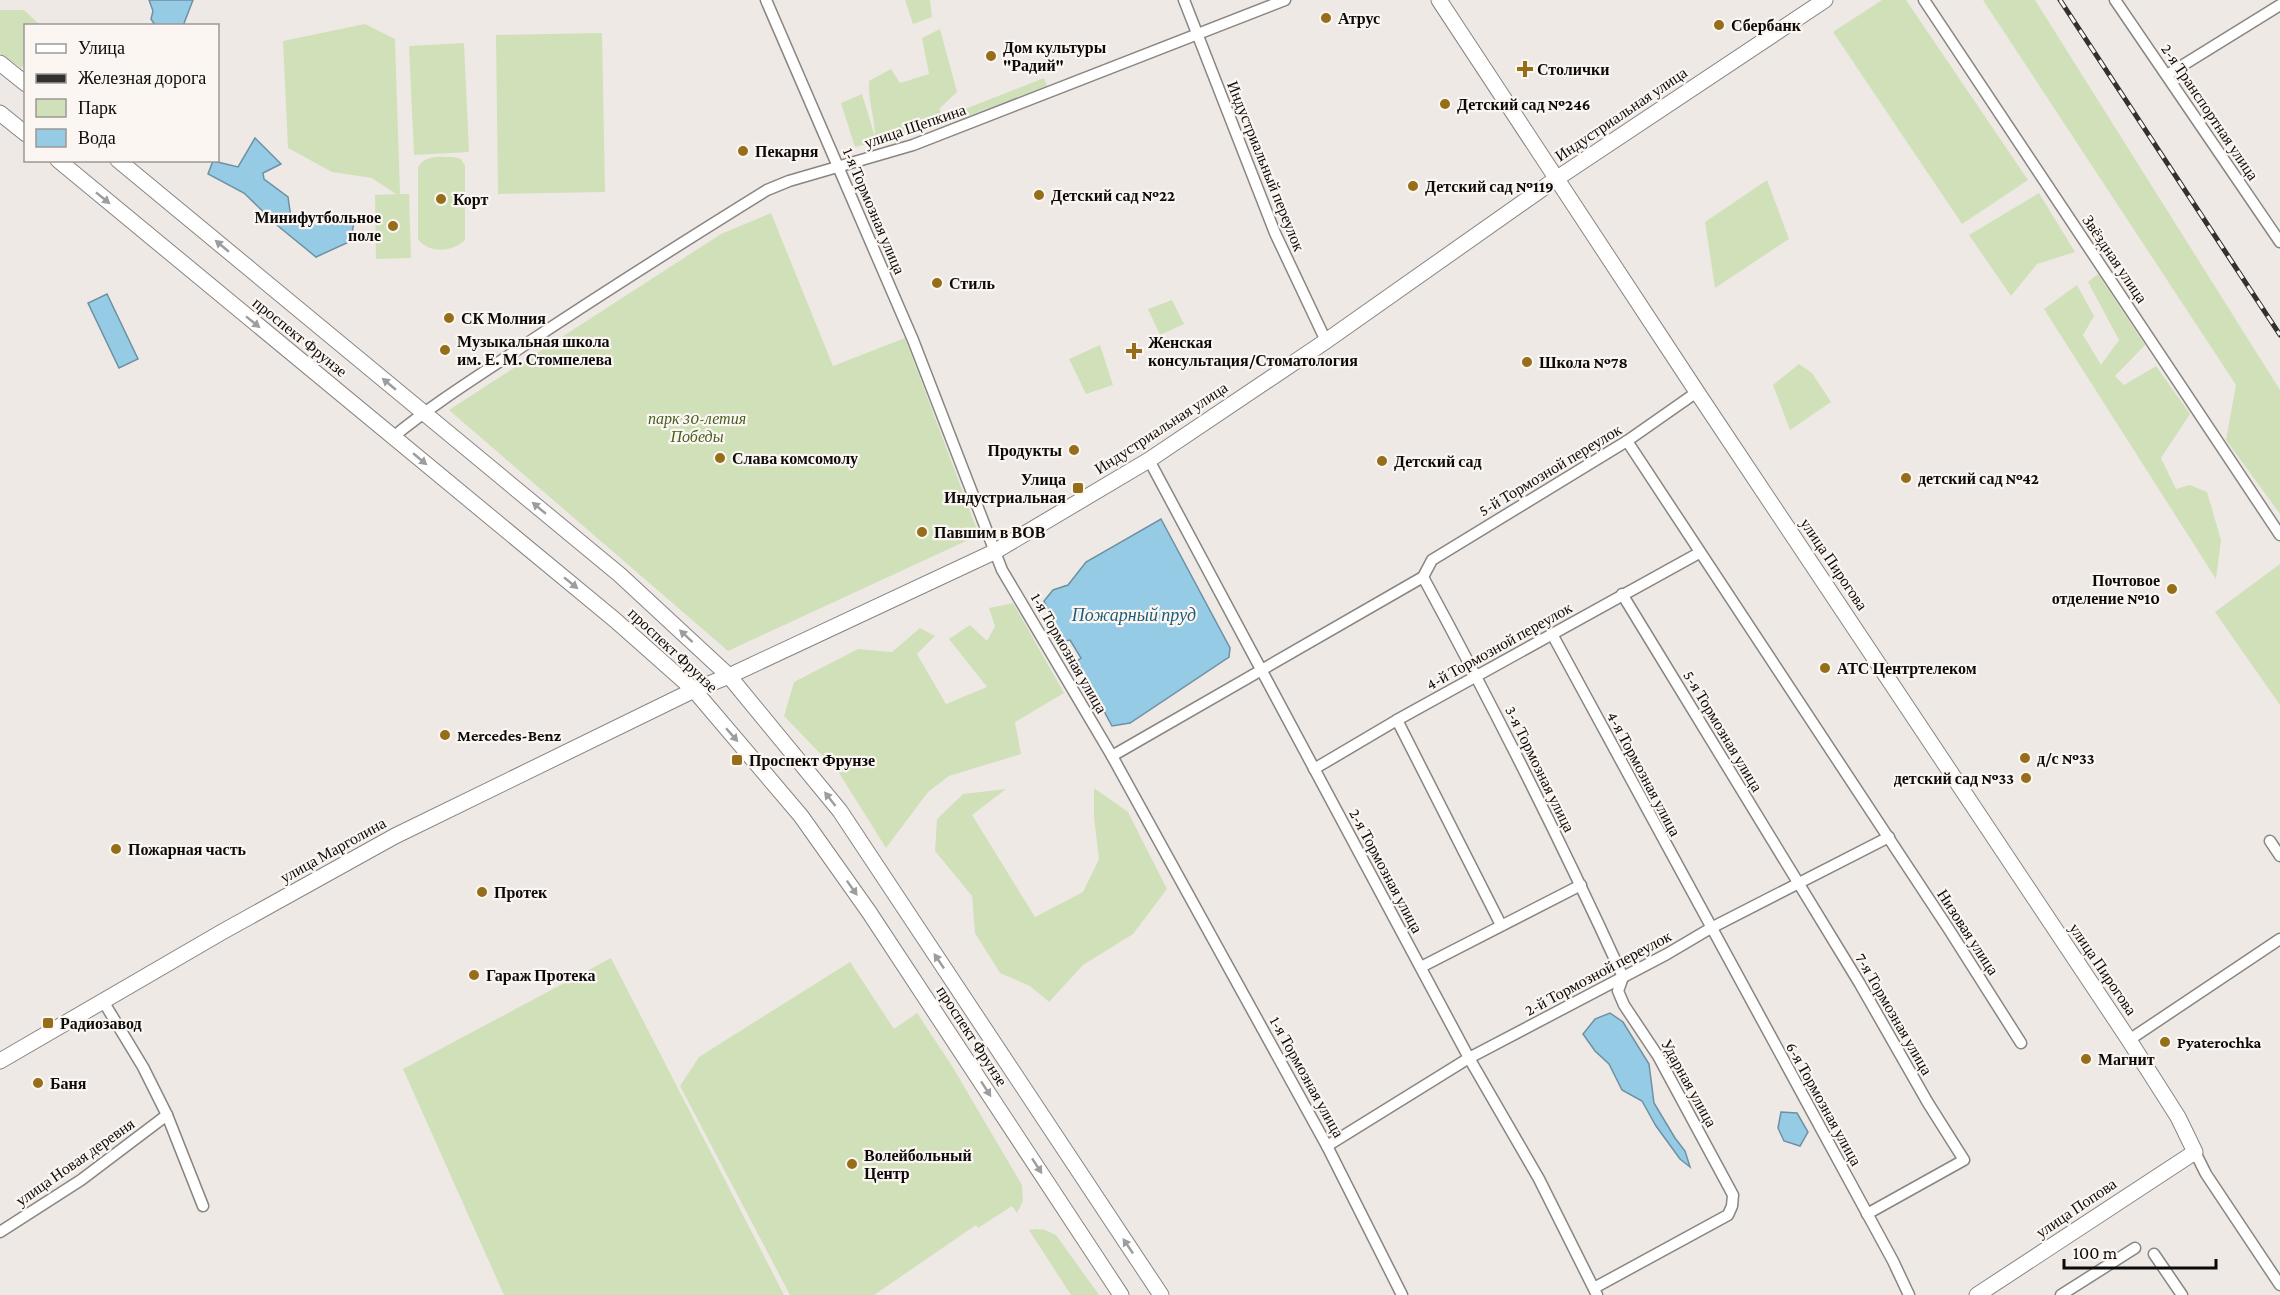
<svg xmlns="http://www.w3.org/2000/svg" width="2280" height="1295" font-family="'Crimson Pro',serif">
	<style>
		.green { fill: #d0e1b9 }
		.water { fill: #96cbe5; stroke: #6d91a3; stroke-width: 1.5 }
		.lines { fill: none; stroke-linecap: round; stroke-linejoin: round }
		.street-casing { stroke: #898581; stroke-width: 13 }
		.secondary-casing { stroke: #898581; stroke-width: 17 }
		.street { stroke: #fff; stroke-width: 10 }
		.secondary { stroke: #fff; stroke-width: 15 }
		.rail-casing { stroke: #33312f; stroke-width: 5 }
		.rail { stroke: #fbf6f2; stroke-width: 3; stroke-dasharray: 9; stroke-linecap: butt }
		.oneway { fill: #9e9d9d }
		.poi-dot { fill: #966d18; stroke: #fbf6f2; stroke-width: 2 }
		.labels { text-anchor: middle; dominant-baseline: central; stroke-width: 4.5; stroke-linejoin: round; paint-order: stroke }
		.poi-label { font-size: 16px; font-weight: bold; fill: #0d0b0a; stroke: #fbf6f2; text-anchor: start }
		.street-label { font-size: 16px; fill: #0d0b0a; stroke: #fbf6f2 }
		.park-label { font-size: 16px; font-style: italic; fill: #485f1e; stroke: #fbf6f2 }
		.water-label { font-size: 18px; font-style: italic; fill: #1d5d78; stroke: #fbf6f2 }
	</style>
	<rect width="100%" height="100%" fill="#eee9e5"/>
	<!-- green -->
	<g class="green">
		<path d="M905,0H930L932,17L913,24Z"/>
		<path d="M1882,0H1906L2028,180L1962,224L1833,32Z"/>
		<path d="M1983,0H2035L2280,390V514L2226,440L2236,385Z"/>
		<path d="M0,10H24L40,25L26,26L25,62L21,68L0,53Z"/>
		<path d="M365,24L395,39L400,194H409L411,258L376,259L375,195L396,194L372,178L332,172L288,148L283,41Z"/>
		<path d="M940,29L957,92L940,108V125L855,147L841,103L862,94L875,137C875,118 868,101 869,81L891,69L900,83L929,74L922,38Z"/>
		<path d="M602,33L605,192L498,194L496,35Z"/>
		<path d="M464,43L469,152L414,155L409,46Z"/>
		<path d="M1044,78L1047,86L949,123L947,116Z"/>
		<path d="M453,157L461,159L465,166V240C453,252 428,254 418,239V168C424,154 440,157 453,157Z"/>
		<path d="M1767,180L1789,239L1715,288L1705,222Z"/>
		<path d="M2039,193L2075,252L2037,264L2011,296L1969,235Z"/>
		<path d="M771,213L833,366L905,338L979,535L728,651L449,410L721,234Z"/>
		<path d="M2098,274L2145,345L2115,376L2124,385L2156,366L2190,414L2161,458L2176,489L2190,485L2207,492L2221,540L2216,579L2044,309L2077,285L2094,316L2083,335L2101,365L2119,340L2088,282Z"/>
		<path d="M1172,300L1184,324L1160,335L1148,309Z"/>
		<path d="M1100,345L1113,385L1086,394L1069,359Z"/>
		<path d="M1799,364L1812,373L1831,402L1790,430L1773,385Z"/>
		<path d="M2280,564V705L2215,612Z"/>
		<path d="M1013,603L1064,693L1015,722L1021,754L949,776L928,792L886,848L839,773L784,716L794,682L858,649L892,652L920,628L935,636L917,654L946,704L987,687L949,639L970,625L987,641L995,626L989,608Z"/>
		<path d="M1094,788L1128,812L1167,889L1133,934L1083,965L1049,1002L1030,986L1000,973L975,933L972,896L935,851L937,819L963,794L1006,789L972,815L1035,917L1083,892L1099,859L1094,817Z"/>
		<path d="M611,958L784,1295H504L403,1069Z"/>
		<path d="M850,962L894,1029L917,1013L952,1066L1022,1185L1023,1201L1017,1213L1012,1206L978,1228L976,1225L874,1295H790L680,1086L699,1057Z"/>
		<path d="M1036,1229L1045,1230L1056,1235L1099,1295H1071L1029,1230Z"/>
	</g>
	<!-- water -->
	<g class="water">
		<path d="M149,0H193L183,26L155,25L151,19L153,11Z"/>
		<path d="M255,138L281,164L263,173L264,179L288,197L292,225L325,221H354L351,241L316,257L278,226L244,193L208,174L213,161L238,167Z"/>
		<path d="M107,294L138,359L119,368L88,303Z"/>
		<path d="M1161,519L1230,648L1229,657L1130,723L1112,726L1077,661L1081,658L1070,640L1065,641L1056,629L1044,601L1053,590L1068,585L1086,562Z"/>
		<path d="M1610,1013L1623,1022L1649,1064L1654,1103L1675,1138L1685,1151L1690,1167L1680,1159L1656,1126L1642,1101L1622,1090L1609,1064L1595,1051L1583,1034L1595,1019Z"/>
		<path d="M1781,1112L1797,1113L1808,1132L1800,1146L1784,1141L1778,1128Z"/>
	</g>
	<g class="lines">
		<!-- street casing -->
		<g class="street-casing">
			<g id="street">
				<path d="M766,0L913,340L1002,570L1112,756L1327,1146L1402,1295"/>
				<path d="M1184,0L1275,233L1326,341"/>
				<path d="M1924,0L2280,535"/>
				<path d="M2115,0L2280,242"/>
				<path d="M2167,75L2280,5"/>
				<path d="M393,437C437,401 485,372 532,340C609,289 688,239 767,190L789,181L913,145L1285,0"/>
				<path d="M1627,441L1948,928L2021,1043"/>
				<path d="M1149,460L1469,1058L1539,1179L1597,1295"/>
				<path d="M1423,577C1494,708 1561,841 1623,977L1618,991L1624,1005L1658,1056L1733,1195L1732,1206L1728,1215L1594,1288"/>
				<path d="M1423,577L1432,560L1627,441L1697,392"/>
				<path d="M1622,594L1860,984L1928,1103L1964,1160L1867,1214"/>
				<path d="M1552,634L1893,1261L1909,1295"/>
				<path d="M1397,720L1501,925"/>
				<path d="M1112,756L1423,577"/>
				<path d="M1314,769L1397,720L1699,553"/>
				<path d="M2270,841L2280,856"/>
				<path d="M1421,967L1581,885"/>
				<path d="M103,1001L143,1067L167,1115L203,1206"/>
				<path d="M2129,1040L2280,939"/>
				<path d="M1327,1146L1469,1058L1667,954L1711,928L1889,837"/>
				<path d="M2195,1152L2206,1174L2280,1285"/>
				<path d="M0,1232L81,1180L167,1115"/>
				<path d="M2154,1254L2182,1295"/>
				<path d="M2061,1295L2135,1248"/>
			</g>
		</g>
		<!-- secondary casing -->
		<g class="secondary-casing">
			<g id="secondary">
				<path d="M1439,0L1697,392L2129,1040L2178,1117L2195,1152L1977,1295"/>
				<path d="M0,63L26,84"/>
				<path d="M0,113L26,134"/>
				<path d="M58,160L615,620L694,690L801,816L869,912L1121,1295"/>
				<path d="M118,160L620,575L729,676L840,811L1161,1295"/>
				<path d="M0,1061L222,932L395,836L694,690L729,676L994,552L1149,460L1326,341L1556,179L1825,0"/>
			</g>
		</g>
		<!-- street -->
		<use href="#street" class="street"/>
		<!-- secondary -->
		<use href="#secondary" class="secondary"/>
		<!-- rail casing -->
		<g class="rail-casing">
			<path id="rail" d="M2060,0L2280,335"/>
		</g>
		<!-- rail -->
		<use href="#rail" class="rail"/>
	</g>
	<!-- one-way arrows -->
	<defs><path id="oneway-solid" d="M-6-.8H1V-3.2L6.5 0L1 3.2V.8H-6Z" transform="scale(1.5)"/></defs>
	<g class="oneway">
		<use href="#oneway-solid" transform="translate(103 198) rotate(39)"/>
		<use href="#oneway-solid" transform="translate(222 246) rotate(-140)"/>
		<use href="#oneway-solid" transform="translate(253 322) rotate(39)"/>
		<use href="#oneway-solid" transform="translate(389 384) rotate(-140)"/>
		<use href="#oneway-solid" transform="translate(420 459) rotate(40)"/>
		<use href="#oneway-solid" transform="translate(539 508) rotate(-140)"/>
		<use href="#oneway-solid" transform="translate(571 583) rotate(39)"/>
		<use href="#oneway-solid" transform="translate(686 636) rotate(-137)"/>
		<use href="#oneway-solid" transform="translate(732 735) rotate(49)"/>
		<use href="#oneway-solid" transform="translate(830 799) rotate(-128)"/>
		<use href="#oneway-solid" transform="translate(852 888) rotate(55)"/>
		<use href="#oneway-solid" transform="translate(939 961) rotate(-124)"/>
		<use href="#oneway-solid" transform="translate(986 1089) rotate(57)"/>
		<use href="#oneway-solid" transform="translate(1037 1166) rotate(57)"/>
		<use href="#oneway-solid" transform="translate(1128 1246) rotate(-124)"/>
	</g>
	<!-- markers -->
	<g class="poi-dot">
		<circle cx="1326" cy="18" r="6"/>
		<circle cx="1719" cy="25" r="6"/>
		<circle cx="991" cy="56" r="6"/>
		<path d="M1522 60h6v6h6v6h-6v6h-6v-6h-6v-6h6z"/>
		<circle cx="1445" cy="104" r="6"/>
		<circle cx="743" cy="151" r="6"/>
		<circle cx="1413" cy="186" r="6"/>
		<circle cx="1039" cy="195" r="6"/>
		<circle cx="441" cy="199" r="6"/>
		<circle cx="393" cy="226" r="6"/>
		<circle cx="937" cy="283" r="6"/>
		<circle cx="449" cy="318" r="6"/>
		<circle cx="445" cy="350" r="6"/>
		<path d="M1131 342h6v6h6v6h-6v6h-6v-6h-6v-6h6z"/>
		<circle cx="1527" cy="362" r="6"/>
		<circle cx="1074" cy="450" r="6"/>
		<circle cx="720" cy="458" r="6"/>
		<circle cx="1382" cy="461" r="6"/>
		<circle cx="1906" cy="478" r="6"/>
		<rect x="1072" y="482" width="12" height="12" rx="3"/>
		<circle cx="922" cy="532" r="6"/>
		<circle cx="2172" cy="589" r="6"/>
		<circle cx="1825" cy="668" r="6"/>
		<circle cx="445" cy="735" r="6"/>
		<circle cx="2025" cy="758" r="6"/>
		<rect x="731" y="754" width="12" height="12" rx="3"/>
		<circle cx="2026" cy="778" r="6"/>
		<circle cx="116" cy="849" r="6"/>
		<circle cx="482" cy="892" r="6"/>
		<circle cx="474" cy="975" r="6"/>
		<rect x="42" y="1017" width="12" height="12" rx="3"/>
		<circle cx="2165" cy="1042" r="6"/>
		<circle cx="2086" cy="1059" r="6"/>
		<circle cx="38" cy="1083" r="6"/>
		<circle cx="852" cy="1164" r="6"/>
	</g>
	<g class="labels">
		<!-- poi labels -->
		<g class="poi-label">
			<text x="1338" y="18">Атрус</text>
			<text x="1731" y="25">Сбербанк</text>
			<text x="1003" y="47">Дом культуры<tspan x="1003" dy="18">"Радий"</tspan></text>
			<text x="1537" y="69">Столички</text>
			<text x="1457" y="104">Детский сад №246</text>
			<text x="755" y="151">Пекарня</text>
			<text x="1425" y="186">Детский сад №119</text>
			<text x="1051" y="195">Детский сад №22</text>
			<text x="453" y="199">Корт</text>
			<text x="381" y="217" text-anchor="end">Минифутбольное<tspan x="381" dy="18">поле</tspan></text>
			<text x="949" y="283">Стиль</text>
			<text x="461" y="318">СК Молния</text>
			<text x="457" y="341">Музыкальная школа<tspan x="457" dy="18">им. Е. М. Стомпелева</tspan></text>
			<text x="1148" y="342">Женская<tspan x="1148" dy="18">консультация/Стоматология</tspan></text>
			<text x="1539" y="362">Школа №78</text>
			<text x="1062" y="450" text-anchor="end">Продукты</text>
			<text x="732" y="458">Слава комсомолу</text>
			<text x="1394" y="461">Детский сад</text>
			<text x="1918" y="478">детский сад №42</text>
			<text x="1066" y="479" text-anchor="end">Улица<tspan x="1066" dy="18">Индустриальная</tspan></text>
			<text x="934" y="532">Павшим в ВОВ</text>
			<text x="2160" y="580" text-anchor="end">Почтовое<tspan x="2160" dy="18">отделение №10</tspan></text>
			<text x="1837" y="668">АТС Центртелеком</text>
			<text x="457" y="735">Mercedes-Benz</text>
			<text x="2037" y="758">д/с №33</text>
			<text x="749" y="760">Проспект Фрунзе</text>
			<text x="2014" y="778" text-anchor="end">детский сад №33</text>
			<text x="128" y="849">Пожарная часть</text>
			<text x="494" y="892">Протек</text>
			<text x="486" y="975">Гараж Протека</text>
			<text x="60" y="1023">Радиозавод</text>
			<text x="2177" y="1042">Pyaterochka</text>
			<text x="2098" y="1059">Магнит</text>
			<text x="50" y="1083">Баня</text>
			<text x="864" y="1155">Волейбольный<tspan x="864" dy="18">Центр</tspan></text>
		</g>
		<!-- street labels -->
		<g class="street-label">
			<text transform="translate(2210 112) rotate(56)">2-я Транспортная улица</text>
			<text transform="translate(1621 114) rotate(-34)">Индустриальная улица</text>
			<text transform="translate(915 126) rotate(-19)">улица Щепкина</text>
			<text transform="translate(1266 166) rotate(68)">Индустриальный переулок</text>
			<text transform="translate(874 211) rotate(67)">1-я Тормозная улица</text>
			<text transform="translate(2115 259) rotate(56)">Звёздная улица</text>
			<text transform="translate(300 337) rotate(39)">проспект Фрунзе</text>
			<text transform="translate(1161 428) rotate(-33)">Индустриальная улица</text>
			<text transform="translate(1550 470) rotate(-31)">5-й Тормозной переулок</text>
			<text transform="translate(1834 564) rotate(56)">улица Пирогова</text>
			<text transform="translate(1499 646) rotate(-29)">4-й Тормозной переулок</text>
			<text transform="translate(673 650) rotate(43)">проспект Фрунзе</text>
			<text transform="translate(1069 653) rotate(60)">1-я Тормозная улица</text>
			<text transform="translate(1723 731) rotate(59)">5-я Тормозная улица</text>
			<text transform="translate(1540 769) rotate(64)">3-я Тормозная улица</text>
			<text transform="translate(1644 774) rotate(62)">4-я Тормозная улица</text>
			<text transform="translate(333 850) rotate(-29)">улица Марголина</text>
			<text transform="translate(1386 871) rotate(62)">2-я Тормозная улица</text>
			<text transform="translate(1968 932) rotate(57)">Низовая улица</text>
			<text transform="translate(2103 969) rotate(56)">улица Пирогова</text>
			<text transform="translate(1598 973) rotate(-28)">2-й Тормозной переулок</text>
			<text transform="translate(1894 1014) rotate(60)">7-я Тормозная улица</text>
			<text transform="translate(972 1036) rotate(57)">проспект Фрунзе</text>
			<text transform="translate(1307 1077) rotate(61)">1-я Тормозная улица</text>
			<text transform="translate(1689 1083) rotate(61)">Ударная улица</text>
			<text transform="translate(1824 1104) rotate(61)">6-я Тормозная улица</text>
			<text transform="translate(75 1162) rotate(-35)">улица Новая деревня</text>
			<text transform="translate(2076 1208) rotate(-34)">улица Попова</text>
		</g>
		<!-- park labels -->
		<g class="park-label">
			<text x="697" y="418">парк 30-летия<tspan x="697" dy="18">Победы</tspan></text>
		</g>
		<!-- water labels -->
		<g class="water-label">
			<text x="1134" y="615">Пожарный пруд</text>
		</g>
	</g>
	<!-- legend -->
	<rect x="24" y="24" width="195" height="138" fill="#fbf6f2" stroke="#9c9895" stroke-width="1.5"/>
	<rect x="36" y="44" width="30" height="9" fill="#ffffff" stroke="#9c9895" stroke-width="1.5"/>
	<text x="78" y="54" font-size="18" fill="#0d0b0a">Улица</text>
	<rect x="36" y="74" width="30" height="9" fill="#33312f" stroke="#9c9895" stroke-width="1.5"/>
	<text x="78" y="84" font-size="18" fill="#0d0b0a">Железная дорога</text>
	<rect x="36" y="99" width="30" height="18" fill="#d0e1b9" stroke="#9c9895" stroke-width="1.5"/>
	<text x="78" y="114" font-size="18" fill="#0d0b0a">Парк</text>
	<rect x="36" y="129" width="30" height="18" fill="#96cbe5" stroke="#9c9895" stroke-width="1.5"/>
	<text x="78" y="144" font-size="18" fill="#0d0b0a">Вода</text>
	<!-- scale -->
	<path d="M2064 1259v9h152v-9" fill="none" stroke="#0d0b0a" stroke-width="3"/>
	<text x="2073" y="1259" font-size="18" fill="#0d0b0a" stroke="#fbf6f2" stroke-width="4.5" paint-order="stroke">100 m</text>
</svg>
